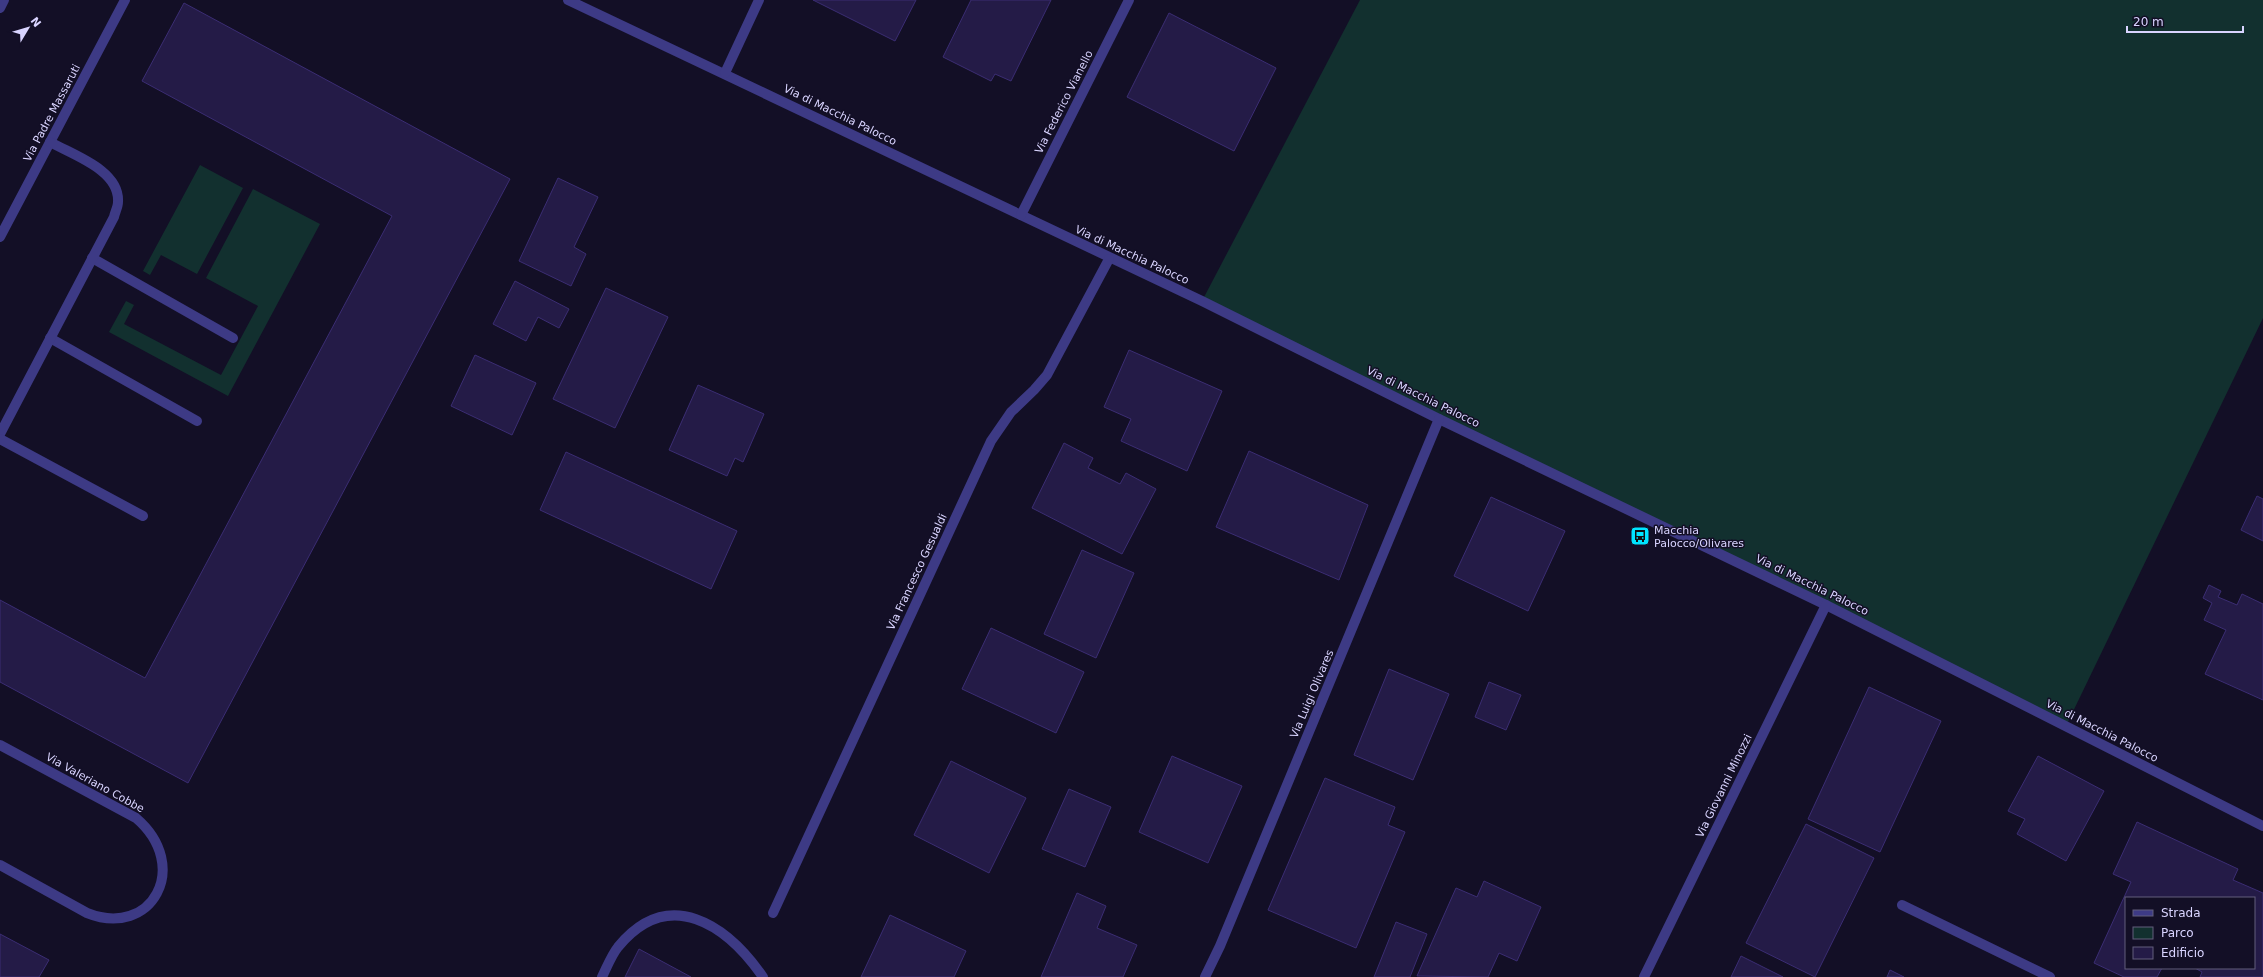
<svg xmlns="http://www.w3.org/2000/svg" width="2263" height="977" font-family="'DejaVu Sans',sans-serif">
	<style>
		.green { fill: #12302f }
		.building { fill: #241b47; stroke: #3b2d73 }
		.lines { fill: none; stroke-linecap: round; stroke-linejoin: round }
		.minor { stroke: #3d3a85; stroke-width: 10 }
		.labels { text-anchor: middle; dominant-baseline: central; stroke-width: 3; stroke-linejoin: round; paint-order: stroke }
		.street-label { font-size: 11px; fill: #d9d4ff; stroke: #130f26 }
		.poi-label { font-size: 11px; fill: #d9d4ff; stroke: #130f26; text-anchor: start }
	</style>
	<rect width="100%" height="100%" fill="#130f26"/>
	<!-- green -->
	<g class="green">
		<path d="M1360,0H2263V318L2066,726L1202,301Z"/>
		<path d="M200,165L243,188L197,274L161,255L150,275L143,271Z"/>
		<path d="M253,189L320,224L228,396L109,332L126,301L134,305L124,324L221,375L258,306L206,278Z"/>
	</g>
	<!-- building -->
	<g class="building">
		<path d="M813,0H916L895,41Z"/>
		<path d="M971,0H1051L1011,81L995,74L991,81L943,57Z"/>
		<path d="M184,3L510,179L188,783L0,682V600L145,678L392,216L142,81Z"/>
		<path d="M1169,13L1276,68L1234,151L1127,97Z"/>
		<path d="M558,178L598,197L574,247L586,254L571,286L519,261Z"/>
		<path d="M515,281L569,309L559,328L538,317L526,341L493,324Z"/>
		<path d="M606,288L668,317L615,428L553,399Z"/>
		<path d="M1129,350L1222,391L1187,471L1121,441L1131,419L1104,407Z"/>
		<path d="M475,355L536,383L512,435L451,406Z"/>
		<path d="M698,385L764,414L743,462L735,458L727,476L669,450Z"/>
		<path d="M1064,443L1093,458L1088,468L1120,484L1126,473L1156,489L1122,554L1032,508Z"/>
		<path d="M1249,451L1368,505L1339,580L1216,527Z"/>
		<path d="M566,452L737,531L711,589L540,510Z"/>
		<path d="M2257,496L2263,499V541L2241,530Z"/>
		<path d="M1491,497L1565,531L1528,611L1454,576Z"/>
		<path d="M1082,550L1134,573L1096,658L1044,634Z"/>
		<path d="M2209,585L2221,591L2218,597L2237,605L2242,594L2263,604V700L2205,674L2226,630L2204,620L2212,603L2203,598Z"/>
		<path d="M991,628L1084,672L1056,733L962,689Z"/>
		<path d="M1389,669L1449,694L1413,780L1354,755Z"/>
		<path d="M1489,682L1521,695L1506,730L1475,717Z"/>
		<path d="M1869,687L1941,721L1880,852L1808,819Z"/>
		<path d="M1172,756L1242,786L1208,863L1139,832Z"/>
		<path d="M2038,756L2104,791L2066,861L2017,834L2025,819L2008,811Z"/>
		<path d="M951,761L1026,798L989,873L914,835Z"/>
		<path d="M1325,778L1395,807L1388,825L1405,832L1356,948L1268,910Z"/>
		<path d="M1069,789L1111,807L1085,867L1042,849Z"/>
		<path d="M2137,822L2238,869L2233,880L2263,893V977H2200L2202,972L2195,968H2254V898H2126V968H2162L2157,977H2124L2094,963L2131,882L2113,874Z"/>
		<path d="M1806,824L1874,858L1815,977L1746,943Z"/>
		<path d="M1484,881L1541,907L1517,961L1499,953L1488,977L1417,976L1456,888L1477,897Z"/>
		<path d="M1077,893L1106,906L1097,928L1137,945L1123,977H1041Z"/>
		<path d="M890,915L966,951L954,977H861Z"/>
		<path d="M1396,922L1427,934L1410,977H1374Z"/>
		<path d="M0,934L49,960L39,977H0Z"/>
		<path d="M639,949L691,977H625Z"/>
		<path d="M1741,956L1783,977H1731Z"/>
		<path d="M1890,970L1904,977H1887Z"/>
	</g>
	<g class="lines">
		<!-- minor -->
		<g class="minor">
			<path d="M568,0L1202,301L1439,419L1826,605L2263,826"/>
			<path d="M0,8L4,0"/>
			<path d="M725,73L759,0"/>
			<path d="M1021,215L1129,0"/>
			<path d="M0,237L125,0"/>
			<path d="M92,258L233,338"/>
			<path d="M50,338L197,421"/>
			<path d="M0,434L114,217C115,212 118,207 118,202C120,170 73,155 50,142"/>
			<path d="M0,439L143,516"/>
			<path d="M0,745L136,818C192,866 152,939 87,913L0,865"/>
			<path d="M1902,905L2050,977"/>
			<path d="M773,913L991,441L1011,412L1034,390L1047,375L1109,259"/>
			<path d="M602,977C607,967 611,956 618,947C669,885 727,925 763,977"/>
			<path d="M1205,977L1220,946L1439,419"/>
			<path d="M1644,977L1826,605"/>
		</g>
	</g>
	<!-- icons -->
	<defs>
		<g id="bus-square" transform="scale(1)"><rect x="-9" y="-9" width="18" height="18" rx="4" fill="#00e5ff" stroke="#130f26"/><path d="M-5-6H5V4H4V6H2V4H-2V6H-4V4H-5ZM-3.5-4V0h7V-4ZM-3.5 1.2v1.5H-2V1.2ZM2 1.2v1.5H3.5V1.2Z" fill="#111"/></g>
	</defs>
	<g fill-rule="evenodd">
		<use href="#bus-square" x="1640" y="536"/>
	</g>
	<g class="labels">
		<!-- street labels -->
		<g class="street-label">
			<text transform="translate(1064 102) rotate(-63)">Via Federico Vianello</text>
			<text transform="translate(52 113) rotate(-62)">Via Padre Massaruti</text>
			<text transform="translate(840 115) rotate(26)">Via di Macchia Palocco</text>
			<text transform="translate(1132 255) rotate(25)">Via di Macchia Palocco</text>
			<text transform="translate(1423 397) rotate(26)">Via di Macchia Palocco</text>
			<text transform="translate(917 572) rotate(-65)">Via Francesco Gesualdi</text>
			<text transform="translate(1812 585) rotate(26)">Via di Macchia Palocco</text>
			<text transform="translate(1312 694) rotate(-67)">Via Luigi Olivares</text>
			<text transform="translate(2102 731) rotate(27)">Via di Macchia Palocco</text>
			<text transform="translate(95 783) rotate(29)">Via Valeriano Cobbe</text>
			<text transform="translate(1724 786) rotate(-64)">Via Giovanni Minozzi</text>
		</g>
		<!-- poi labels -->
		<g class="poi-label">
			<text x="1654" y="530">Macchia<tspan x="1654" dy="13">Palocco/Olivares</tspan></text>
		</g>
	</g>
	<!-- legend -->
	<rect x="2125" y="897" width="130" height="72" fill="#130f26" stroke="#625e7d"/>
	<rect x="2133" y="910" width="20" height="6" fill="#3d3a85" stroke="#625e7d"/>
	<text x="2161" y="917" font-size="12" fill="#d9d4ff">Strada</text>
	<rect x="2133" y="927" width="20" height="12" fill="#12302f" stroke="#625e7d"/>
	<text x="2161" y="937" font-size="12" fill="#d9d4ff">Parco</text>
	<rect x="2133" y="947" width="20" height="12" fill="#241b47" stroke="#625e7d"/>
	<text x="2161" y="957" font-size="12" fill="#d9d4ff">Edificio</text>
	<!-- north arrow -->
	<g transform="translate(28 28) rotate(52)" stroke="#130f26" stroke-width="3" paint-order="stroke">
	<path d="M0-3L7 15L0 10L-7 15Z" fill="#d9d4ff"/>
	<text y="-6" font-size="11" font-weight="bold" text-anchor="middle" fill="#d9d4ff">N</text>
	</g>
	<!-- scale -->
	<path d="M2127 26v6h116v-6" fill="none" stroke="#d9d4ff" stroke-width="2"/>
	<text x="2133" y="26" font-size="12" fill="#d9d4ff" stroke="#130f26" stroke-width="3" paint-order="stroke">20 m</text>
</svg>
